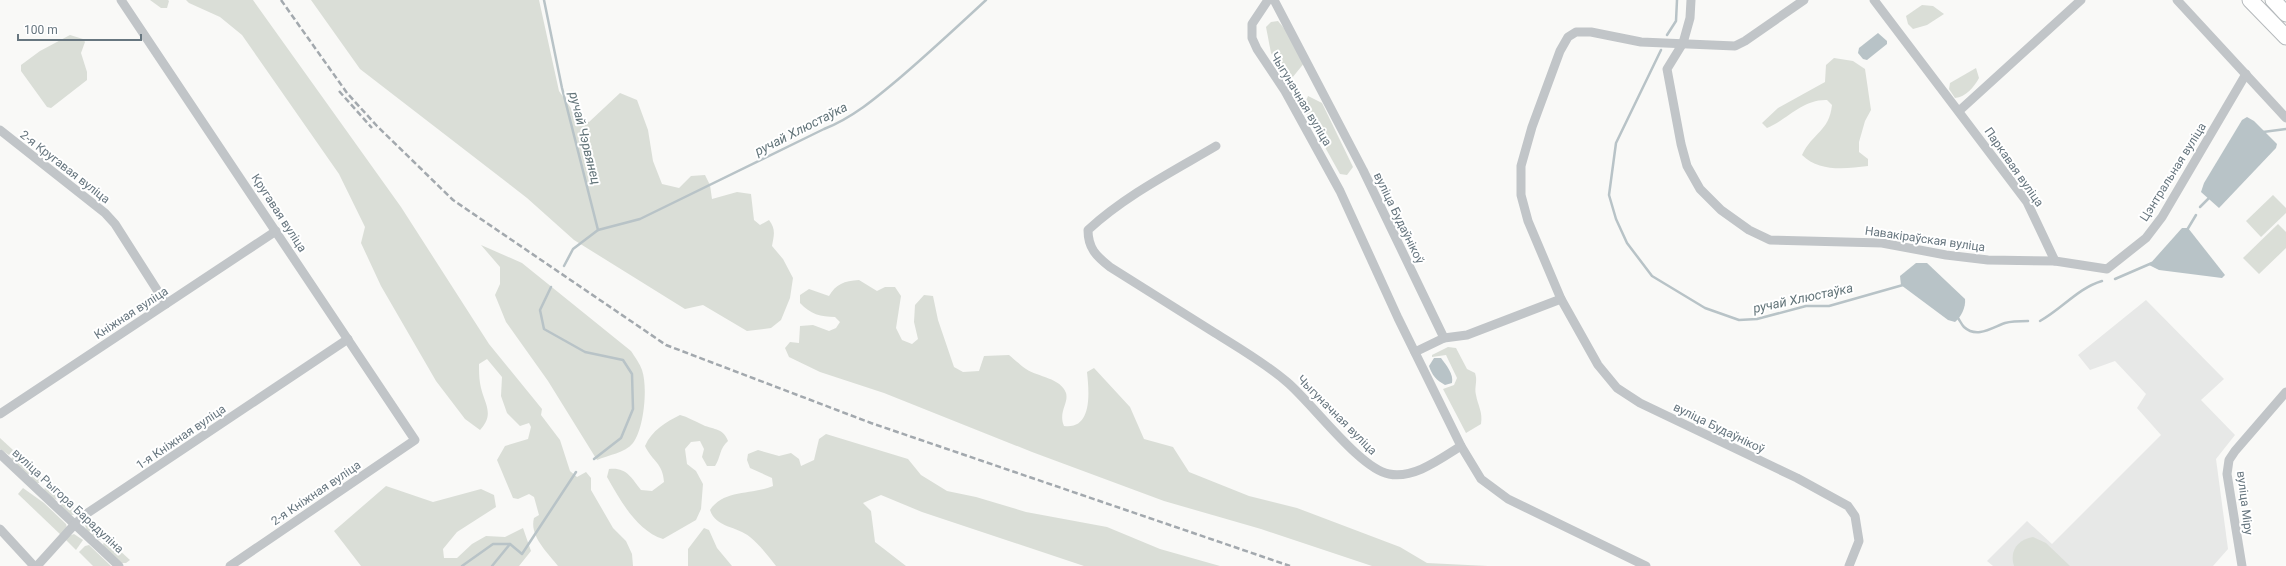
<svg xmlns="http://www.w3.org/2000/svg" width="2286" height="566" font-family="Roboto,sans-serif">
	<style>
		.built { fill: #e7e8e7 }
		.green { fill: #daded7 }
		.water { fill: #b8c3c7 }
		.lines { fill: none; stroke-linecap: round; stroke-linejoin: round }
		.stream { stroke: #b8c3c7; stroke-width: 2.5 }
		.primary-casing { stroke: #b5b9bc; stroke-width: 17 }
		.minor { stroke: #c1c5c8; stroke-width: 9 }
		.primary { stroke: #fff; stroke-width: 15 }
		.rail { stroke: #a3a9ae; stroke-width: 2.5; stroke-dasharray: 6 3; stroke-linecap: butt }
		.labels { text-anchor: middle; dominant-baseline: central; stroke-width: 4; stroke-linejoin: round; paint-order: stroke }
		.street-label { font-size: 12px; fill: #67767f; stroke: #fff }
		.water-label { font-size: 13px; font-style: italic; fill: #627479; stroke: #fff }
	</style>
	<rect width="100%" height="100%" fill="#f9f9f7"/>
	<!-- built -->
	<path class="built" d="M2146,300L2224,379L2201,400L2235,435L2216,459L2228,549L2213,566H1993L1987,561L2027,521L2052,544L2161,435L2137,408L2146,394L2115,361L2090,370L2078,355Z"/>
	<!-- green -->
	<g class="green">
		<path d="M150,0H168L169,1L167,8H161Z"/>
		<path d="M186,0H253L401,207L489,344L542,409L541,415L560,440L570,471L577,477L586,472L591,478V490L613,528L626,541L632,554L633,566H558C548,553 529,536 534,518L539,515L534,497L529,494L518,499L513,498L497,460L505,446L528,439L531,427L529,423L520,426L507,413L501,396L502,377L487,359L479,364C479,370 479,377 480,383C483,403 496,413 480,430L465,419L436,381L381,286L361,243L365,227L339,174L242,35L220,17L189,3Z"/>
		<path d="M311,0H539L559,91L577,117L589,122L620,93L637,100L648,130L653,161L662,184L679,188L691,176L705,175L710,185L712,199L737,192L751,194L754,220L760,225L769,220C776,229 774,235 772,246L783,259L793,278L790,298L781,320L771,328L747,331L703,305L685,309L574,240L527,198L360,69Z"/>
		<path d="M1922,5L1933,6L1944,14L1927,25L1913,29L1908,24L1906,16Z"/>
		<path d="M1278,21L1289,34L1305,62L1292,78H1286L1271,53L1266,27L1271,22Z"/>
		<path d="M70,35L83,39L85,42L81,53L87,72V80L51,108L47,107L21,71V65L40,51Z"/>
		<path d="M1834,58L1853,61L1865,69L1871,110L1865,121L1859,142V152L1868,159V166C1845,169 1819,172 1802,155C1813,132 1829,132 1832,105L1827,100C1803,99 1788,119 1767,128L1762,123L1778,108L1825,82L1826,65Z"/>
		<path d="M1976,68L1979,78C1974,87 1966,97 1955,98L1949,89L1950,83Z"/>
		<path d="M1308,96L1322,103L1353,167L1347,175L1340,174L1303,108Z"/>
		<path d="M2273,195L2286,208V213L2261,237L2246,221Z"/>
		<path d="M2278,224L2286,232V248L2259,274L2243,258Z"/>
		<path d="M481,245L522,263L631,351C635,357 640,364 642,370C648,387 644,429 633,443C625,453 608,455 597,460L548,381L506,322L495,295L500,284V267Z"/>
		<path d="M859,280L877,291L885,287H895L901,296L896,328L902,340L912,344L918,339L914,322L915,305L924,295L933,296L938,320L954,367L963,372L979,371L984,356L1009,355C1014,359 1020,365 1026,369C1038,377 1061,378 1066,393C1069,403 1058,412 1064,426C1093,430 1089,391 1087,372L1094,368L1130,407L1144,439L1173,447L1189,472L1249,496L1297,508L1400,547L1427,563L1488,566H1372L1261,529L1164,501L1032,452L884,393L820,372L789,357L785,348L790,342L799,343L800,326L813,325L829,331L836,328L840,322L835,317C821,317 810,314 800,303V295L809,289L829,296C836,284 844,281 859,280Z"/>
		<path d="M1448,347L1456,348L1467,369L1475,373C1478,381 1474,387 1476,395C1478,406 1483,412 1481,424L1466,433L1443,389L1454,385L1457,378L1446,355L1432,357V355Z"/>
		<path d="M680,415C688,417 694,421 701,424C712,430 723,427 728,441C719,449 721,457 715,466H707L702,457L704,449L700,441L691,442L685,449L687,464L696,471L703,484L701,509L696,520L663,539C637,531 620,500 607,477L609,469C626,467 631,477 641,490L652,491L664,482C663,463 652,461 645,446C652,430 666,422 680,415Z"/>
		<path d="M826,434L908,459L921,475L947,491L976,497L1026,512L1107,527L1160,549L1220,566H1084L922,512L881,495L863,503L871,511L875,542L906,566H776C768,556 760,545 750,537C737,526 716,528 710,510C724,489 752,495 773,486L772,478L750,468L747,460L748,454L758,450L779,456L791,453L799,459L801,466L814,460L819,439Z"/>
		<path d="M0,438L13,450L9,455L0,449Z"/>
		<path d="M15,453L44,479L40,483H36L11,459Z"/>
		<path d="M46,483L61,495L58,499L53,500L44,491Z"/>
		<path d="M386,486L433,502L481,489L494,495L496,507L457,532L443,549L444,558H457L472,544L486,536L505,537L523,528L531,551L519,566H361L334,531Z"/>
		<path d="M23,488L44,503L66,524L67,528L62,536L18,494Z"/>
		<path d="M64,498L81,514L71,515L59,504Z"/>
		<path d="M87,519L104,535L101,540C92,541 81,528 87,519Z"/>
		<path d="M704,528L709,530L717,548L732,566H688V549Z"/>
		<path d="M74,534L83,540L76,550L64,538Z"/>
		<path d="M2033,537L2046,543L2070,566H2014C2009,551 2018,539 2033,537Z"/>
		<path d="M107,539L130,560L126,563H122L104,547L103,544Z"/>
		<path d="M89,545L111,566H93L79,552L85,546Z"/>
	</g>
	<!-- water -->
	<g class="water">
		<path d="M1878,33L1887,41V44L1867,60L1863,59L1858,53L1859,48Z"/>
		<path d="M2247,117L2254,121L2277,144L2276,148L2219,208L2201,192L2204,183L2242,120Z"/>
		<path d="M2182,228H2188L2225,275L2222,278L2159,270L2149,265Z"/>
		<path d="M1916,263H1927L1965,299C1966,307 1961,317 1955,322L1948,320L1901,285L1900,276Z"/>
		<path d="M1434,358H1441C1446,365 1454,374 1452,383L1445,385C1436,380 1432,375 1429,366Z"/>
	</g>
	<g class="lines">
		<!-- stream -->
		<g class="stream">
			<path d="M544,0L562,88L598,230L573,249L564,266"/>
			<path d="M1667,35L1676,21L1677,0"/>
			<path d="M1661,50L1616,143L1609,195L1616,219L1627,243L1652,276L1705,308L1739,320L1757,319L1806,306H1829L1903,285"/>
			<path d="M2263,132L2286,129"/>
			<path d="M2200,207L2211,196"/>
			<path d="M598,230L640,219L824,129C854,117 877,97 902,76C931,51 958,26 986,0"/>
			<path d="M2187,230L2196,215"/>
			<path d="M2115,279L2152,263"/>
			<path d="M551,287L540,310L544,329L585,352L623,360L632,374L633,409L621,438L594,459"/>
			<path d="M1957,317C1960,320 1961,324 1964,327C1977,339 1993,327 2005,323C2012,321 2021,321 2028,321"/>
			<path d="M2040,321C2062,309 2078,288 2102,281"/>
			<path d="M462,566L493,544H510L522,554L576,472"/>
			<path d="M492,566L510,544"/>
		</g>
		<!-- primary casing -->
		<g class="primary-casing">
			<g id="primary">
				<path d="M2250,0L2286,37"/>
				<path d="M2273,0L2286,14"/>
			</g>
		</g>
		<!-- minor -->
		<g class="minor">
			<path d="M121,0L415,440L230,566"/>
			<path d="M1268,0L1252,24V38L1257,49L1285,91L1340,191L1398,318L1461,446L1481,479L1508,499L1646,566"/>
			<path d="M1274,0L1363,170L1444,338L1467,335L1561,299"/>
			<path d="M1691,0L1690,18L1683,43L1667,69L1681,144L1687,166L1700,189L1721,210L1749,230L1770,240L1882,243L1946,255L1988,260L2055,261L2107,269L2146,238L2162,217L2246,74"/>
			<path d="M1804,0L1745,41L1735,46L1641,42L1591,32H1576L1568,37L1560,51L1532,127L1521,166V195L1528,221L1561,299L1598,365L1617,388L1640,403L1797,478L1848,506L1855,516L1859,541L1849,566"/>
			<path d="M1874,0L2027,202L2055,261"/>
			<path d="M2177,0L2286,118"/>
			<path d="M1959,111L2081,0"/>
			<path d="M0,130L105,213L115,224L166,304"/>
			<path d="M1216,146C1172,172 1126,195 1088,230C1088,248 1096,256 1110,267C1145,289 1180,311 1215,333C1239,348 1265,363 1287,382C1312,403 1360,469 1389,474C1414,479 1440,459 1461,446"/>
			<path d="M1415,352L1444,338"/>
			<path d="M0,414L276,231"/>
			<path d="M0,454L119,566"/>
			<path d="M0,529L34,566"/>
			<path d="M37,566L75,524L86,514L348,339"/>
			<path d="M2242,566L2227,474L2229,460L2235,451L2286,392"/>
		</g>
		<!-- primary -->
		<use href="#primary" class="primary"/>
		<!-- rail -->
		<g class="rail">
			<path d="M281,0L347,93L377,126L453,200L666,345L871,423L1290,566"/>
			<path d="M339,91L372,128"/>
		</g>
	</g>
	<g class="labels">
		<!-- street labels -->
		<g class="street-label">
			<text transform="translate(1301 99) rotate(59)">Чыгуначная вуліца</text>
			<text transform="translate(65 167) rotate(38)">2-я Кругавая вуліца</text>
			<text transform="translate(2014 167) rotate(55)">Паркавая вуліца</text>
			<text transform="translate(2173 172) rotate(-58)">Цэнтральная вуліца</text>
			<text transform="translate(279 213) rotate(57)">Кругавая вуліца</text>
			<text transform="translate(1399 218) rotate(64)">вуліца Будаўнікоў</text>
			<text transform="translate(1925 239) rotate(8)">Навакіраўская вуліца</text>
			<text transform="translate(131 313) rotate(-33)">Кніжная вуліца</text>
			<text transform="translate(1337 415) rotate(45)">Чыгуначная вуліца</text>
			<text transform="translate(1719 428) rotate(26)">вуліца Будаўнікоў</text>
			<text transform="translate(181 437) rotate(-34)">1-я Кніжная вуліца</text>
			<text transform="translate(316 493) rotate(-34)">2-я Кніжная вуліца</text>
			<text transform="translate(68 501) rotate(43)">вуліца Рыгора Барадуліна</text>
			<text transform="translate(2245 503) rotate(83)">вуліца Міру</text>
		</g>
		<!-- water labels -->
		<g class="water-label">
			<text transform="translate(801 129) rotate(-27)">ручай Хлюстаўка</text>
			<text transform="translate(585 138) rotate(76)">ручай Чэрвянец</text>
			<text transform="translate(1803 298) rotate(-12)">ручай Хлюстаўка</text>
		</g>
	</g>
	<!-- scale -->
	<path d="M18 34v6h123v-6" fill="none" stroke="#67767f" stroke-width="2"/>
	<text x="24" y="34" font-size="12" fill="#67767f" stroke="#ffffff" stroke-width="3" paint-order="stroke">100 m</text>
</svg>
